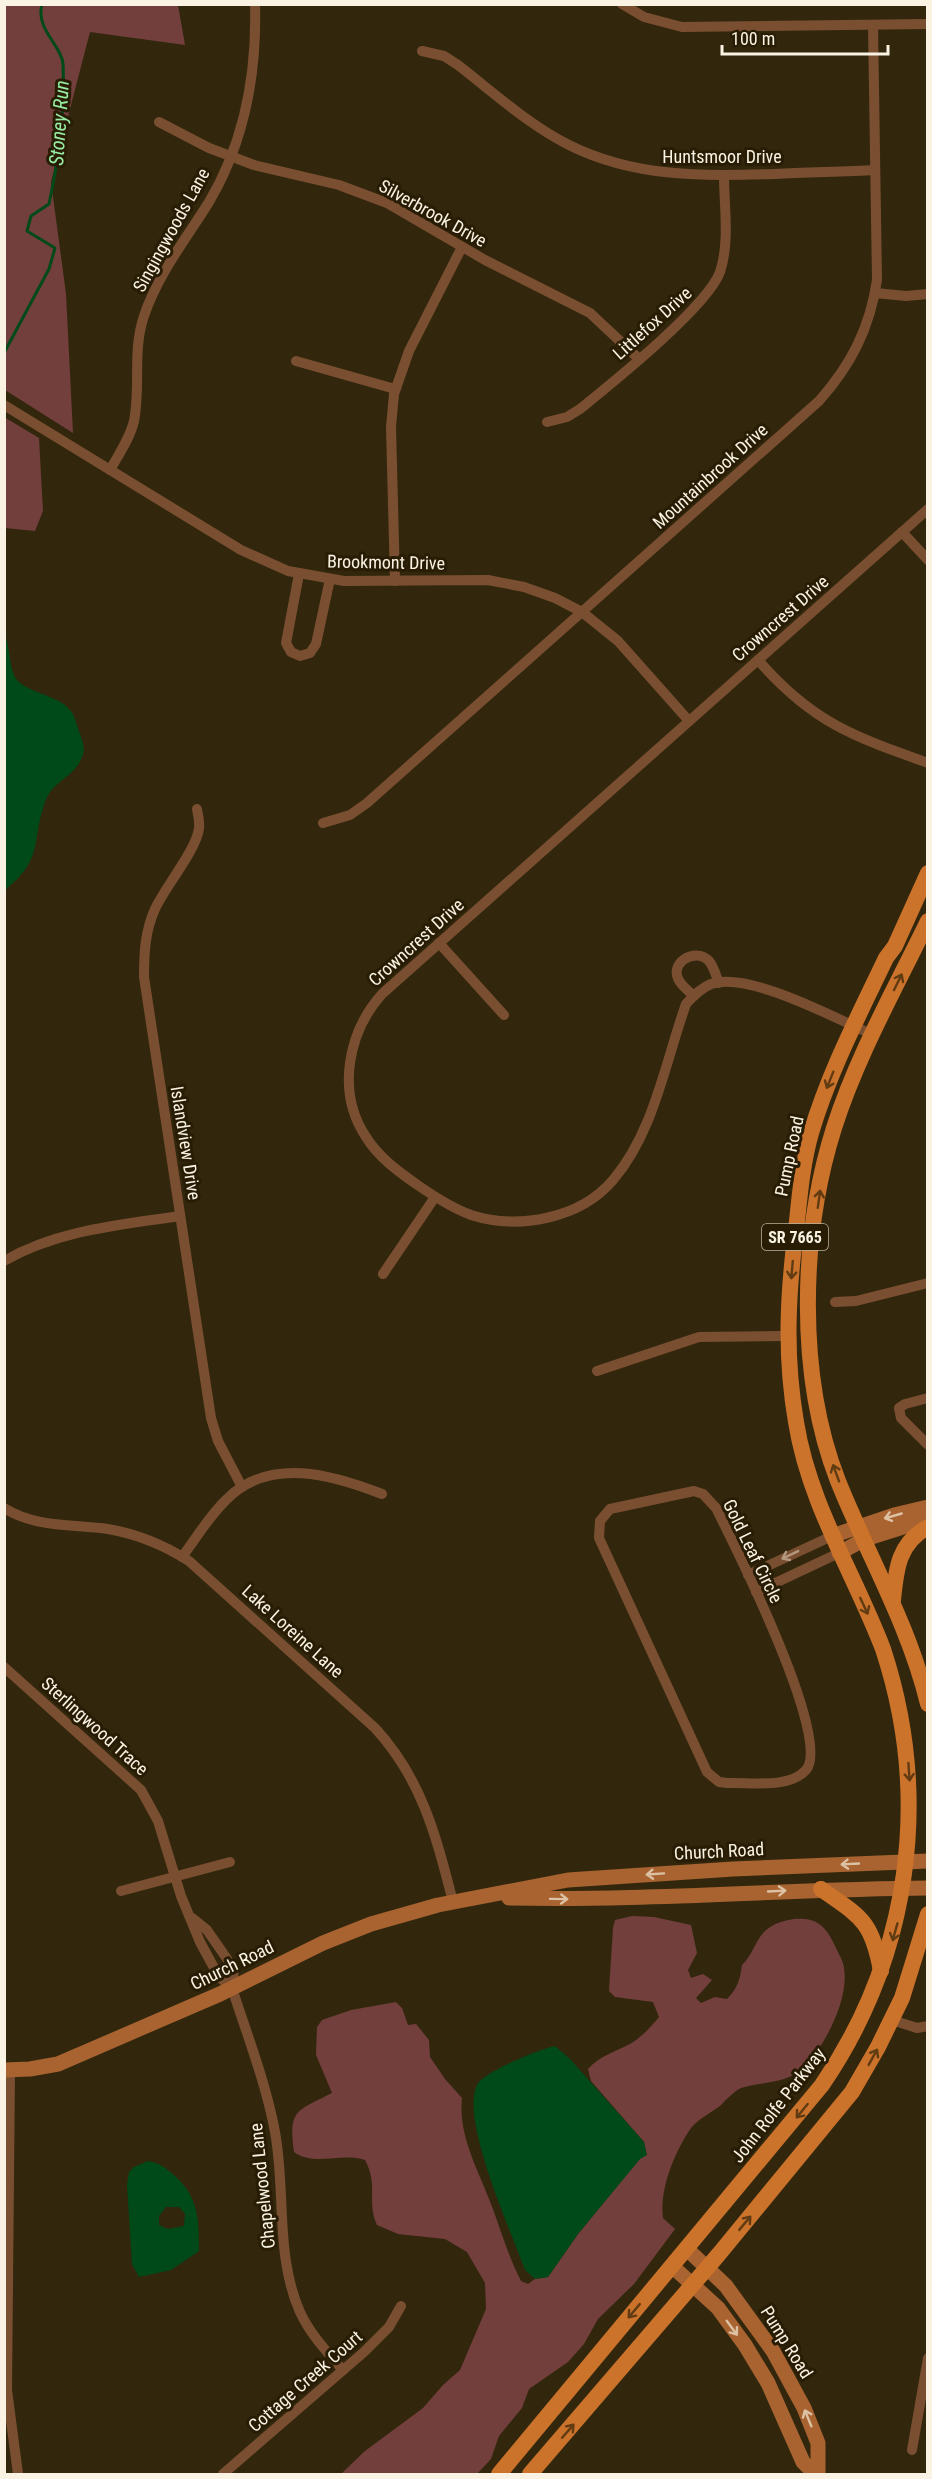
<svg xmlns="http://www.w3.org/2000/svg" width="932" height="2479" font-family="'Roboto Condensed',sans-serif">
	<style>
		.green { fill: #723f3c }
		.water { fill: #004918; fill-rule: evenodd }
		.lines { fill: none; stroke-linecap: round; stroke-linejoin: round }
		.stream { stroke: #004918; stroke-width: 3 }
		.minor { stroke: #7a4f31; stroke-width: 10 }
		.secondary { stroke: #a86330; stroke-width: 15 }
		.primary { stroke: #cb722b; stroke-width: 16 }
		.oneway { stroke: #613b12 }
		.oneway2 { stroke: #ddc1a4 }
		.oneway3 { stroke: #b49981 }
		.labels { text-anchor: middle; dominant-baseline: central; stroke-width: 6; stroke-linejoin: round; paint-order: stroke }
		.shield { fill: #281d04; stroke: #bbb3a0; stroke-width: 1.5 }
		.shield-label { font-size: 16px; font-weight: bold; fill: #faf3e3 }
		.street-label { font-size: 18px; fill: #faf3e3; stroke: #281d04 }
		.water-label { font-size: 20px; font-style: italic; fill: #97eea2; stroke: #281d04 }
	</style>
	<rect width="100%" height="100%" fill="#32270d"/>
	<!-- green -->
	<g class="green">
		<path d="M4,5H178L185,45L90,32L51,182L66,294L73,433L5,390Z"/>
		<path d="M4,417L39,438L43,511L35,531L5,528Z"/>
		<path d="M632,1916L654,1917L691,1925L697,1953L688,1970L691,1978L703,1974L712,1980L696,1998L701,2003L715,1997L727,1999C738,1988 740,1979 742,1965C753,1955 755,1940 765,1931C774,1923 783,1921 794,1919C824,1916 829,1934 841,1958C856,1990 823,2053 798,2072C781,2084 759,2082 741,2088C734,2091 726,2100 720,2106C712,2112 697,2120 691,2128C675,2151 659,2190 663,2218L675,2229L634,2284L598,2319L584,2344L568,2362L529,2389L522,2408L499,2436L491,2459L477,2474H341L365,2451L423,2408L443,2385L460,2370L486,2309L485,2283L467,2252L445,2239L398,2234L377,2225C366,2200 379,2186 365,2160C341,2152 315,2167 294,2152C288,2109 297,2111 332,2093L316,2055L317,2027L322,2020L351,2010L396,2002L402,2008L408,2025L416,2024L429,2040L430,2057L445,2079L462,2098C458,2136 478,2169 491,2204C501,2230 508,2256 521,2281L528,2284L535,2279L548,2277L578,2234L640,2158L646,2155L644,2142L591,2081L588,2069C600,2056 612,2053 628,2045C641,2038 650,2028 659,2017L653,2002L615,1997L609,1991L613,1928L615,1920Z"/>
	</g>
	<!-- water -->
	<g class="water">
		<path d="M5,635C10,648 9,663 14,675C20,692 58,694 70,710C75,715 76,724 79,731C82,740 86,748 82,757C75,777 52,781 45,802C31,842 44,859 5,890Z"/>
		<path d="M555,2046L570,2059L644,2142L647,2155L640,2159L578,2234L548,2277L535,2279L525,2270C511,2231 460,2120 477,2085C483,2072 540,2049 555,2046Z"/>
		<path d="M148,2161C161,2163 167,2169 176,2177C199,2198 199,2222 199,2251L171,2270L139,2277L132,2264L127,2185L129,2172L134,2167ZM166,2207H179L185,2214L184,2226L168,2229L159,2225V2216Z"/>
	</g>
	<g class="lines">
		<!-- stream -->
		<path class="stream" d="M4,353L49,269L55,248L27,231L31,216L49,204C59,158 65,111 63,64C62,46 35,29 42,4"/>
		<!-- minor -->
		<g class="minor">
			<path d="M622,4L644,17L682,27L928,24"/>
			<path d="M422,51L444,56L458,65C494,93 529,125 569,145C635,178 703,176 775,174C808,172 841,172 875,170"/>
			<path d="M159,122L209,148L254,165L339,185L387,203L485,260L590,313L638,358"/>
			<path d="M875,293L906,296L928,294"/>
			<path d="M296,361L395,389"/>
			<path d="M4,405L241,550L288,571L344,581L488,580L524,587L555,598L582,612L618,641L689,721"/>
			<path d="M547,422L567,417L580,409C612,383 707,307 720,272C730,242 724,206 724,175"/>
			<path d="M110,470C119,454 130,438 134,421C141,386 132,351 144,316C158,274 186,239 209,202C245,141 257,74 255,4"/>
			<path d="M902,532L928,560"/>
			<path d="M299,574L286,643L291,652L300,656L310,653L316,644L330,579"/>
			<path d="M395,581L391,427L394,394L409,351L462,247"/>
			<path d="M758,660C812,722 852,736 928,763"/>
			<path d="M197,809C198,815 200,822 199,828C197,849 165,887 155,909C145,931 144,953 144,977L211,1418L218,1441L242,1487"/>
			<path d="M323,823L350,815L367,803L819,401C851,365 870,328 877,280L873,25"/>
			<path d="M439,943L504,1015"/>
			<path d="M694,996C689,991 683,987 680,982C667,964 695,946 709,961C714,967 716,976 719,983"/>
			<path d="M873,1035C837,1019 749,971 711,984C701,988 693,996 686,1004C665,1063 654,1132 613,1180C580,1219 518,1230 471,1215C452,1208 435,1197 419,1186C399,1172 379,1158 366,1137C336,1092 348,1032 382,994L928,509"/>
			<path d="M4,1261C58,1230 120,1225 180,1216"/>
			<path d="M383,1274L435,1197"/>
			<path d="M835,1302L856,1301L928,1283"/>
			<path d="M597,1371L699,1337L786,1336"/>
			<path d="M928,1398L905,1404L899,1408L901,1418L928,1445"/>
			<path d="M694,1491L703,1494L716,1508C735,1546 833,1740 806,1770C789,1789 750,1782 727,1783L719,1782L707,1772L599,1538L600,1521L610,1509Z"/>
			<path d="M4,1508C36,1528 72,1524 108,1529C137,1534 164,1545 189,1561L375,1728C422,1779 436,1836 453,1902"/>
			<path d="M182,1557C197,1537 209,1516 227,1499C270,1456 333,1475 382,1494"/>
			<path d="M748,1575L832,1536"/>
			<path d="M756,1592L839,1553"/>
			<path d="M4,1667L141,1790L158,1821L181,1896L200,1942L219,1977L232,1988"/>
			<path d="M121,1891L230,1862"/>
			<path d="M192,1918L207,1930L234,1969L232,1988C247,2035 266,2083 275,2132C286,2191 275,2256 300,2312C310,2334 327,2352 343,2370"/>
			<path d="M892,2020L917,2028L928,2026"/>
			<path d="M10,2070L7,2390L18,2474"/>
			<path d="M912,2450L928,2358"/>
			<path d="M223,2474L364,2352L389,2327L401,2306"/>
		</g>
		<!-- secondary -->
		<g class="secondary">
			<path d="M832,1536L894,1515L928,1507"/>
			<path d="M839,1553L865,1539L928,1519"/>
			<path d="M509,1898C649,1901 788,1889 928,1888"/>
			<path d="M4,2070L30,2069L58,2064L220,1994L323,1943L371,1924L438,1905L568,1880L733,1869L928,1861"/>
			<path d="M687,2249L726,2286L773,2351L804,2408L818,2443V2474"/>
			<path d="M672,2266L718,2308L745,2345L768,2383L803,2462L815,2474"/>
		</g>
		<!-- primary -->
		<g class="primary">
			<path d="M928,921C895,989 857,1056 834,1128C800,1236 797,1376 838,1481C868,1556 909,1625 928,1704"/>
			<path d="M893,1600C896,1570 898,1543 928,1527"/>
			<path d="M821,1889C861,1917 872,1921 881,1971"/>
			<path d="M499,2474L822,2085C910,1956 932,1798 883,1649C854,1573 809,1504 796,1422C784,1352 788,1290 797,1221C800,1192 803,1161 811,1133C829,1072 859,1015 886,958L895,946L928,873"/>
			<path d="M530,2474L719,2254L852,2092L878,2047L902,1998L928,1914"/>
		</g>
	</g>
	<!-- one-way arrows -->
	<defs><path id="oneway-shaft" d="M-6 0H5M1.5-3L5.5 0L1.5 3" fill="none" stroke-width="1.6" stroke-linecap="round" stroke-linejoin="round" transform="scale(1.5)"/></defs>
	<g class="oneway">
		<use href="#oneway-shaft" transform="translate(898 982) rotate(-64)"/>
		<use href="#oneway-shaft" transform="translate(830 1080) rotate(112)"/>
		<use href="#oneway-shaft" transform="translate(819 1199) rotate(-82)"/>
		<use href="#oneway-shaft" transform="translate(792 1270) rotate(95)"/>
		<use href="#oneway-shaft" transform="translate(836 1473) rotate(-110)"/>
		<use href="#oneway-shaft" transform="translate(864 1606) rotate(65)"/>
		<use href="#oneway-shaft" transform="translate(909 1772) rotate(86)"/>
		<use href="#oneway-shaft" transform="translate(895 1932) rotate(106)"/>
		<use href="#oneway-shaft" transform="translate(873 2057) rotate(-61)"/>
		<use href="#oneway-shaft" transform="translate(802 2111) rotate(129)"/>
		<use href="#oneway-shaft" transform="translate(745 2223) rotate(-50)"/>
		<use href="#oneway-shaft" transform="translate(634 2311) rotate(130)"/>
		<use href="#oneway-shaft" transform="translate(568 2431) rotate(-49)"/>
	</g>
	<g class="oneway2">
		<use href="#oneway-shaft" transform="translate(893 1516) rotate(164)"/>
		<use href="#oneway-shaft" transform="translate(850 1864) rotate(177)"/>
		<use href="#oneway-shaft" transform="translate(655 1874) rotate(176)"/>
		<use href="#oneway-shaft" transform="translate(777 1891) rotate(-3)"/>
		<use href="#oneway-shaft" transform="translate(559 1899) rotate(1)"/>
		<use href="#oneway-shaft" transform="translate(732 2328) rotate(54)"/>
		<use href="#oneway-shaft" transform="translate(808 2418) rotate(-112)"/>
	</g>
	<use class="oneway3" href="#oneway-shaft" transform="translate(790 1555) rotate(154)"/>
	<g class="labels">
		<!-- shield labels -->
		<rect class="shield" x="762" y="1224" width="66" height="26" rx="4.5"/>
		<g class="shield-label">
			<text x="795" y="1237">SR 7665</text>
		</g>
		<!-- street labels -->
		<g class="street-label">
			<text x="722" y="156">Huntsmoor Drive</text>
			<text transform="translate(433 213) rotate(29)">Silverbrook Drive</text>
			<text transform="translate(171 230) rotate(-61)">Singingwoods Lane</text>
			<text transform="translate(652 323) rotate(-42)">Littlefox Drive</text>
			<text transform="translate(710 476) rotate(-42)">Mountainbrook Drive</text>
			<text transform="translate(386 562) rotate(1)">Brookmont Drive</text>
			<text transform="translate(780 618) rotate(-41)">Crowncrest Drive</text>
			<text transform="translate(416 942) rotate(-42)">Crowncrest Drive</text>
			<text transform="translate(186 1143) rotate(81)">Islandview Drive</text>
			<text transform="translate(789 1156) rotate(-78)">Pump Road</text>
			<text transform="translate(753 1551) rotate(64)">Gold Leaf Circle</text>
			<text transform="translate(293 1631) rotate(42)">Lake Loreine Lane</text>
			<text transform="translate(95 1726) rotate(42)">Sterlingwood Trace</text>
			<text transform="translate(719 1851) rotate(-3)">Church Road</text>
			<text transform="translate(232 1965) rotate(-26)">Church Road</text>
			<text transform="translate(778 2105) rotate(-52)">John Rolfe Parkway</text>
			<text transform="translate(262 2186) rotate(-96)">Chapelwood Lane</text>
			<text transform="translate(787 2342) rotate(58)">Pump Road</text>
			<text transform="translate(305 2381) rotate(-41)">Cottage Creek Court</text>
		</g>
		<!-- water labels -->
		<g class="water-label">
			<text transform="translate(59 123) rotate(-86)">Stoney Run</text>
		</g>
	</g>
	<!-- border -->
	<rect width="932" height="2479" fill="none" stroke="#faf3e3" stroke-width="12"/>
	<!-- scale -->
	<path d="M722 45v9h166v-9" fill="none" stroke="#faf3e3" stroke-width="3"/>
	<text x="731" y="45" font-size="18" fill="#faf3e3" stroke="#281d04" stroke-width="4.5" paint-order="stroke">100 m</text>
</svg>
